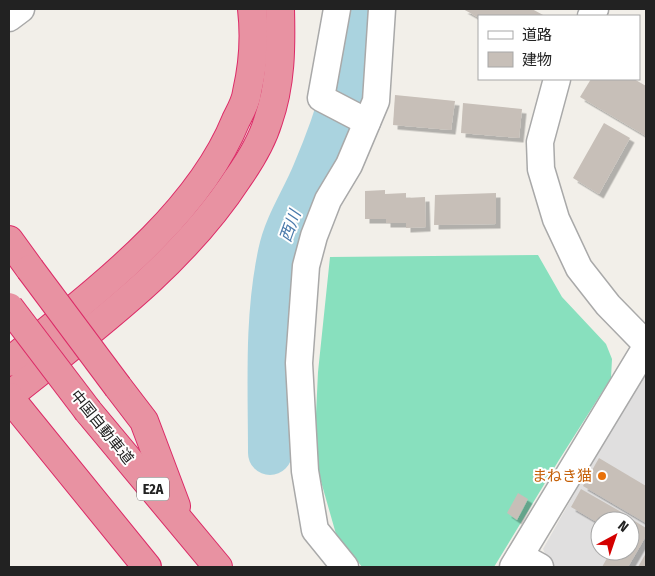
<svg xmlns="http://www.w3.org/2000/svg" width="655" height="576" font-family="'Fira Sans Condensed','Noto Sans JP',sans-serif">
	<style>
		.residential { fill: #e0dfdf; fill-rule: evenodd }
		.pitch { fill: #88e0be }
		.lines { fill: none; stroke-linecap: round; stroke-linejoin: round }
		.river { stroke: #aad3df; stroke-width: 44 }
		.building { fill: #c7bfb8; filter: url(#shadow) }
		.minor-casing { stroke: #a9a9a9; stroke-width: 29 }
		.highway-casing { stroke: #dc2a67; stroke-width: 30 }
		.minor { stroke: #fff; stroke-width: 26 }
		.highway { stroke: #e892a2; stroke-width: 28 }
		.highway-bridge-casing { stroke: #dc2a67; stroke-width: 30; stroke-linecap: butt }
		.highway-bridge { stroke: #e892a2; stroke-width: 28 }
		.food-dot { fill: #e8710a; stroke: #fff; stroke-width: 2 }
		.labels { text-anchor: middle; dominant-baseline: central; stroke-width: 4; stroke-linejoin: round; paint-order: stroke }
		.shield { fill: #fff; stroke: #646464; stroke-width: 1 }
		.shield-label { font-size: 14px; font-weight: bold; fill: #222 }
		.street-label { font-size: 15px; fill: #222; stroke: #fff }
		.food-label { font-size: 15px; fill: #c56008; stroke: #fff; text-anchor: end }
		.water-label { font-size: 16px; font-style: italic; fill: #4a7aab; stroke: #fff }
	</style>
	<defs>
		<filter id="shadow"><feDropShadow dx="4.5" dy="4.5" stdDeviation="0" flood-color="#0004"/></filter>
	</defs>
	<rect width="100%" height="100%" fill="#f2efe9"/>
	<!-- residential -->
	<path class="residential" d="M646,371V567H555L550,564L543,549L625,404ZM600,521H630V551H600Z"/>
	<!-- pitch -->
	<path class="pitch" d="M538,255L562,297L606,344L612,359L611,378L559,460L494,567H362L336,534L314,457L318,372L330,257Z"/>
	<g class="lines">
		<!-- river -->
		<path class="river" d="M270,453C270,386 266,318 280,253C286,224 303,200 314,173C336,122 355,65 356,9"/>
	</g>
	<!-- building -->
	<g class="building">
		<path d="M463,9H532L545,16H479V18Z"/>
		<path d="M591,79H634L646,86V136L580,97Z"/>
		<path d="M395,95L455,101L451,130L393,125Z"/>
		<path d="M463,103L522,109L519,138L461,133Z"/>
		<path d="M604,123L630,138L599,194L573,178Z"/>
		<path d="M385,190V194L406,193V198L425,197L426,227L406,228V223H386V219H365V191Z"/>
		<path d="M496,193V224L434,225L435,195Z"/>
		<path d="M599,458L646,486V523L583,486Z"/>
		<path d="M581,489L623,513L618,521H600V524L571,507Z"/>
		<path d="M518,493L528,499L517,520L507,513Z"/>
		<path d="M628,517L646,528V536L628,567H602L611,551H630V521H626Z"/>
		<path d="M646,553V567H638Z"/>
	</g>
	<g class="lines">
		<!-- minor casing -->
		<g class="minor-casing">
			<g id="minor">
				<path d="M337,9L321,98L367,122"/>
				<path d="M591,16L595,9"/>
				<path d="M9,18L21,9"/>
				<path d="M557,79L540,142L541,169L556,219L579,268L608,305L646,344"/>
				<path d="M520,556L540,567"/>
				<path d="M345,567L315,530L305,471L299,363L306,266L314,236L328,200L349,165L376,101L382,9"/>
				<path d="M513,567L646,347"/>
			</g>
		</g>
		<!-- highway casing -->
		<g class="highway-casing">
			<g id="highway">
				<path d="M9,240L30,269"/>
				<path d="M9,362C89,296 196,219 236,120C240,112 246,102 247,92C253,66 255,35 252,9"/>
				<path d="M118,387L144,421L176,506"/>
				<path d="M9,396C91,330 180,267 238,178C250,161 262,141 268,121C281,84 281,47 280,9"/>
				<path d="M9,397L147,567"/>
				<path d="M88,411L218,567"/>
			</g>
		</g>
		<!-- minor -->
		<use href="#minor" class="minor"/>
		<!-- highway -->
		<use href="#highway" class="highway"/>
		<!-- highway-bridge casing -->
		<g class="highway-bridge-casing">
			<g id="highway-bridge">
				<path d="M30,269L118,387"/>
				<path d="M9,307L88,411"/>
			</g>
		</g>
		<!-- highway-bridge -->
		<use href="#highway-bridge" class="highway-bridge"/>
	</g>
	<!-- markers -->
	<circle class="food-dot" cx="602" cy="476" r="5"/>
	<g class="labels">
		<!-- shield labels -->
		<rect class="shield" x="137" y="477.5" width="32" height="23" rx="4"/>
		<g class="shield-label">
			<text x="153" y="489">E2A</text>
		</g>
		<!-- street labels -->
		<g class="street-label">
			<text transform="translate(102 427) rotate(51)">中国自動車道</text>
		</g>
		<!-- food labels -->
		<g class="food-label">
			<text x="592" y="476">まねき猫</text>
		</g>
		<!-- water labels -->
		<g class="water-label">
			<text transform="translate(290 226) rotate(-70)">西川</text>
		</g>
	</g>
	<!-- border -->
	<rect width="655" height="576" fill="none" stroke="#222222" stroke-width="20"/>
	<!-- legend -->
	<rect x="478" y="15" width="162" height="65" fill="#ffffff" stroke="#a7a7a7"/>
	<rect x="488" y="31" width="25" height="8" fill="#ffffff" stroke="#a7a7a7"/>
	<text x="522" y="40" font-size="15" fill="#222222">道路</text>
	<rect x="488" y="52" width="25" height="15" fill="#c7bfb8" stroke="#a7a7a7"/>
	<text x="522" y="65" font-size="15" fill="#222222">建物</text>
	<!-- north arrow -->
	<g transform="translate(615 536) rotate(40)"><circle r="24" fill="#ffffff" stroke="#a7a7a7"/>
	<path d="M0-4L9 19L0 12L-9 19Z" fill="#d40000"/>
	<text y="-8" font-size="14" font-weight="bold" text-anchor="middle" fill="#222222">N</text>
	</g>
</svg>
